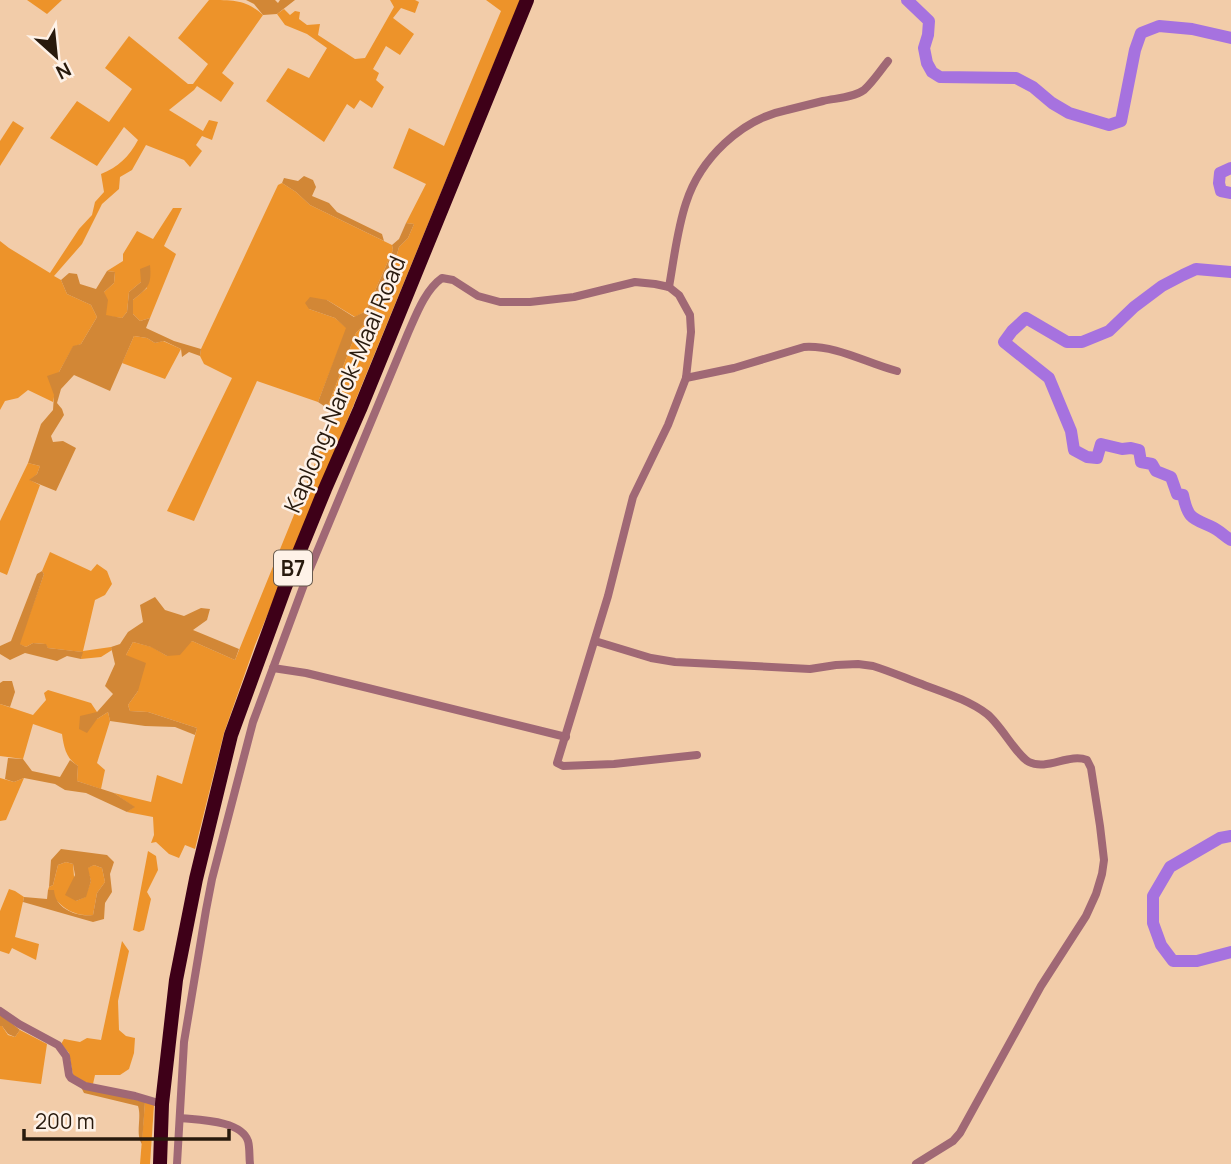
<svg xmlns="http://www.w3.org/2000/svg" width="1231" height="1164" font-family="Manrope,sans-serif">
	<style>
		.green { fill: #ed932a }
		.forest { fill: #d28736 }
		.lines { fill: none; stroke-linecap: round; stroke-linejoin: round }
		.river { stroke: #a672df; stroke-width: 12 }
		.street { stroke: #a06875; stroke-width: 8 }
		.highway { stroke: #3e0018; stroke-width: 14 }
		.labels { text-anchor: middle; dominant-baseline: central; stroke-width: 5; stroke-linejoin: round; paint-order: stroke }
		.shield { fill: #fef2e8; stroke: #685b4f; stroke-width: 2 }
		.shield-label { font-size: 21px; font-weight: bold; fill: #281a0d }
		.street-label { font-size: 23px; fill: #281a0d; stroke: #fef2e8 }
	</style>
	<rect width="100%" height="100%" fill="#f2cca9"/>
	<!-- green -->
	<g class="green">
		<path d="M27,0H62L47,14Z"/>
		<path d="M209,0C235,0 246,0 263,15L222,73L234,83L221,102L197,86L194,90L169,110L203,131L209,120L218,122L212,140L202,136L196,145L202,151L190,167L184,160L146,145L132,170L120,177L119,189L102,204L82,244L54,276L61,280L67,294L91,305L97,317L81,344L73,347L59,372L53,402L28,390L18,398L5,401L0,410V241L9,248L50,273L79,229L92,215L95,202L104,192L101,174C118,167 129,157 138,140L124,127L97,166L50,138L77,101L109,122L132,89L105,68L129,36L188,84H193L208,64L178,38Z"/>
		<path d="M390,0H415L419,2L415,13L401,8L393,18L414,34L400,55L386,46L373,69L379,73L376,80L384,87L372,108L360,100L354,109L347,104L324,142L266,101L288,68L309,78L327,48L307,34L285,25L277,14L284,9L290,15L295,11L300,12L299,19L307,25L320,24L318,35L355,59L365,58L394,7Z"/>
		<path d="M486,0H520L255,645L224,733L195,849L185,845L179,858L169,854L156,842L151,843L154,835L153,817L127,812L134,807L114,793L151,802L157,775L182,784L197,728L148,712L130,711L128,705L138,691L126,655L133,642L152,647L167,656L192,641L235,660L335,414L327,408L356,333L372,316L386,294L399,247L408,238L414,224L406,223L426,184L393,168L409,128L444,146L501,11Z"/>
		<path d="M13,121L24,128L0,166V141Z"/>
		<path d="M282,183L296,192L310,205L392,245L393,250L366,311L355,317L327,300L309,309L335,318L347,328L318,402L257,381L194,521L167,511L232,378L204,364L200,356L201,349L278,185Z"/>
		<path d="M173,208H182L164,246L176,254L150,318L140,321L133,314V300L147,288L141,282L129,292L127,312L122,318L106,316L104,292L114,283L115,272L107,271L123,261V254L137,231L153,239Z"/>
		<path d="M134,336L147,338L155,343L163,341L181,349L165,379L122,363Z"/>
		<path d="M28,463L40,466L37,474L30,480L40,485L7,575L0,572V521Z"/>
		<path d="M50,552L91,571L97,564L107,571L112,584L105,595L95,600L83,651L111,647L112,650L101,657L81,659L82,652L48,648L45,644L33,643L26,647L19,644L44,574L42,571Z"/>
		<path d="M48,690L91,703L97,712V719L108,712L110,721L97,763L105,770L101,789L77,781L78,766C66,758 64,748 62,734L33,724L23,759L0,756V704L33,715L46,700L44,693Z"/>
		<path d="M0,778L14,782L24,778L6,820L0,821Z"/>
		<path d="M148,851L156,856L158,870L147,892L151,899L144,930L139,932L133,930Z"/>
		<path d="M66,862L73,864L76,901L85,897L91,881L87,868L94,865L102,868L105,882L97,893L93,915C72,917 60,906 48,890L49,887L53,885L58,865Z"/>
		<path d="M9,889L15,891L24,897L15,937L39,944L36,960L12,948L9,954L0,951V911Z"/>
		<path d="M122,941L129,951L118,1001L119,1030L126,1036L135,1038L134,1053L129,1069L120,1075H95L93,1084L79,1081L73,1075L69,1053L61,1044L64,1039L80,1042L87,1038L101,1040Z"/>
		<path d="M0,1026H2L8,1035L15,1037L20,1030L47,1044L41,1084L0,1079Z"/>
		<path d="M145,1102L154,1105L150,1164H140Z"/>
	</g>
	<!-- forest -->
	<g class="forest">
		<path d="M246,0H275L278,3L280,0H295L277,14L263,15L254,4Z"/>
		<path d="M304,176L313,180L316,187L312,196L329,203L337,212L382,234L384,241L310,205L296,192L282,183L284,178L298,181Z"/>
		<path d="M406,223L414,224L408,238L399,247L386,293L372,316L356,333L327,408L318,402L346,328L335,318L309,309L305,303L310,297L327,300L354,317L366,311L393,250L392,245L399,239Z"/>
		<path d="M150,265C152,285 148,288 133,300V314L140,321L150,318L146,328L174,341L201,349L200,356L189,352L182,357L181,349L164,341L155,343L147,338L134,336L110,391L74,375L61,389L57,403L62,409L64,415L51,436L53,442L63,441L76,448L56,491L29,480L37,474L40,466L28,463L41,424L53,410L54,395L47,376L59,372L73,346L81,344L97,317L91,305L67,294L61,280L69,273L77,274L80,284L96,289L107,271L115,272L114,283L104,292L108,300L106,315L122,318L127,312L129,292L141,282L140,269Z"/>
		<path d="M42,571L44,574L20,644L26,647L33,643L46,644L48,648L83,652L81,659L67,656L57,661L25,653L10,660L0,654V646L11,641L37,574Z"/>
		<path d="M155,597L165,610L184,616L201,608L210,609L207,620L193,630L239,649L235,660L192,641L180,655L167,656L151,647L133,642L126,655L146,663L138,691L128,705L130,711L148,712L197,728L195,735L175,727L145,726L110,721L108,712L97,719L87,733L79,729L80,716L97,712L113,694L105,686L115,664L111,647L120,644L128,632L143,622L140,605Z"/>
		<path d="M3,681H12L15,692L10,707L0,704V683Z"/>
		<path d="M8,758L23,759L32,771L60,777L70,760L78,766L77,781L114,793L135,807L127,812L86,793L65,790L55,784L24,778L14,782L5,779Z"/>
		<path d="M61,849L107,855L114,862L110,874L112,892L105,903L104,919L93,922L23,902L24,897L47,899L48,890H54C55,909 77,917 93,915L97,893L105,882L102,868L94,865L88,868L91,881L86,897L76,901L65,895L75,875L73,864L66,862L58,865L53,885L49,887L51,860Z"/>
		<path d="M0,1014L20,1030L15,1037L8,1034L2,1026H0Z"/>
		<path d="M81,1087L145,1102L142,1144C135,1134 142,1118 138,1106L84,1093Z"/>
	</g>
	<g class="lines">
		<!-- river -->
		<g class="river">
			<path d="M907,0L929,21L928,35L924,48L927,63L932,72L940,77L1016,78L1033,87L1052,103L1069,113L1109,125L1121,121L1135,50L1141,33L1159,26L1192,29L1231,38"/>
			<path d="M1231,168L1220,173L1219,183L1221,191L1231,193"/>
			<path d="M1231,272L1196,269L1183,275L1162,286L1134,307L1109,331L1082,342H1067L1026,318L1012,331L1004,342L1049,378L1071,431L1074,450L1087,457L1097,458L1101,444L1122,449L1131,448L1139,450L1141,462L1152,464L1156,471L1171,477L1177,494L1183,495C1188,519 1192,518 1212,527C1219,530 1224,536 1231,540"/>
			<path d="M1231,836L1220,838L1170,867L1153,896V923L1161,945L1173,961H1197L1231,952"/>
		</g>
		<!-- street -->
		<g class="street">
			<path d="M669,287C674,259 677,230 686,203C700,159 741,119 787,110C799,107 811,104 823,101C836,98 853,98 864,90C873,82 880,71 888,61"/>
			<path d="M686,378L734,368L804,347C837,345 866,363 897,371"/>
			<path d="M595,641L651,658L675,662L810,669L836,665L858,664L873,666C889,671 903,677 919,683C942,692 967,699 987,714C1001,725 1017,756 1029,762C1047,771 1069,753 1087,760L1091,768L1100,826L1104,860L1102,874L1096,894L1086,916L1041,986L960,1133L953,1141L916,1164"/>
			<path d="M273,668L306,673L368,688L566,737"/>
			<path d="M0,1011L19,1024L58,1045L66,1056L69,1075L71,1078L85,1086L135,1096L162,1104"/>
			<path d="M180,1118C198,1120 241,1120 248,1141C250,1148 249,1157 250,1164"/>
			<path d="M177,1164L184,1042L206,910L212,879L253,722L309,571L408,333C416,315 425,290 442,278L453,280L478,296L500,302H530L574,297L635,282L655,284L669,287L679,295L690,315L691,332L686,378L668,425L633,497L608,596L557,763L563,766L614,764L697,755"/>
		</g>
		<!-- highway -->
		<path class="highway" d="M160,1164L162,1104L176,980L196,879L231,735L285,587L325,489L360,409L527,0"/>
	</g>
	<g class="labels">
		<!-- shield labels -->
		<rect class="shield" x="274" y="550.5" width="38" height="35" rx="5"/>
		<g class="shield-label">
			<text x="293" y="568">B7</text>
		</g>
		<!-- street labels -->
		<g class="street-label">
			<text transform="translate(344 384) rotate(-67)">Kaplong-Narok-Maai Road</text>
		</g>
	</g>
	<!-- north arrow -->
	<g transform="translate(56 56) rotate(153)" stroke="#fef2e8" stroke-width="5" paint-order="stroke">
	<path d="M0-5L12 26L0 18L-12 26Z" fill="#281a0d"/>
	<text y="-10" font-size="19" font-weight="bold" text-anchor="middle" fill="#281a0d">N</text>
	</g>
	<!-- scale -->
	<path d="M24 1129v10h205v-10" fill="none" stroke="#281a0d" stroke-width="3.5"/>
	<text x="35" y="1129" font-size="21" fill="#281a0d" stroke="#fef2e8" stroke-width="5" paint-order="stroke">200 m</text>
</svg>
